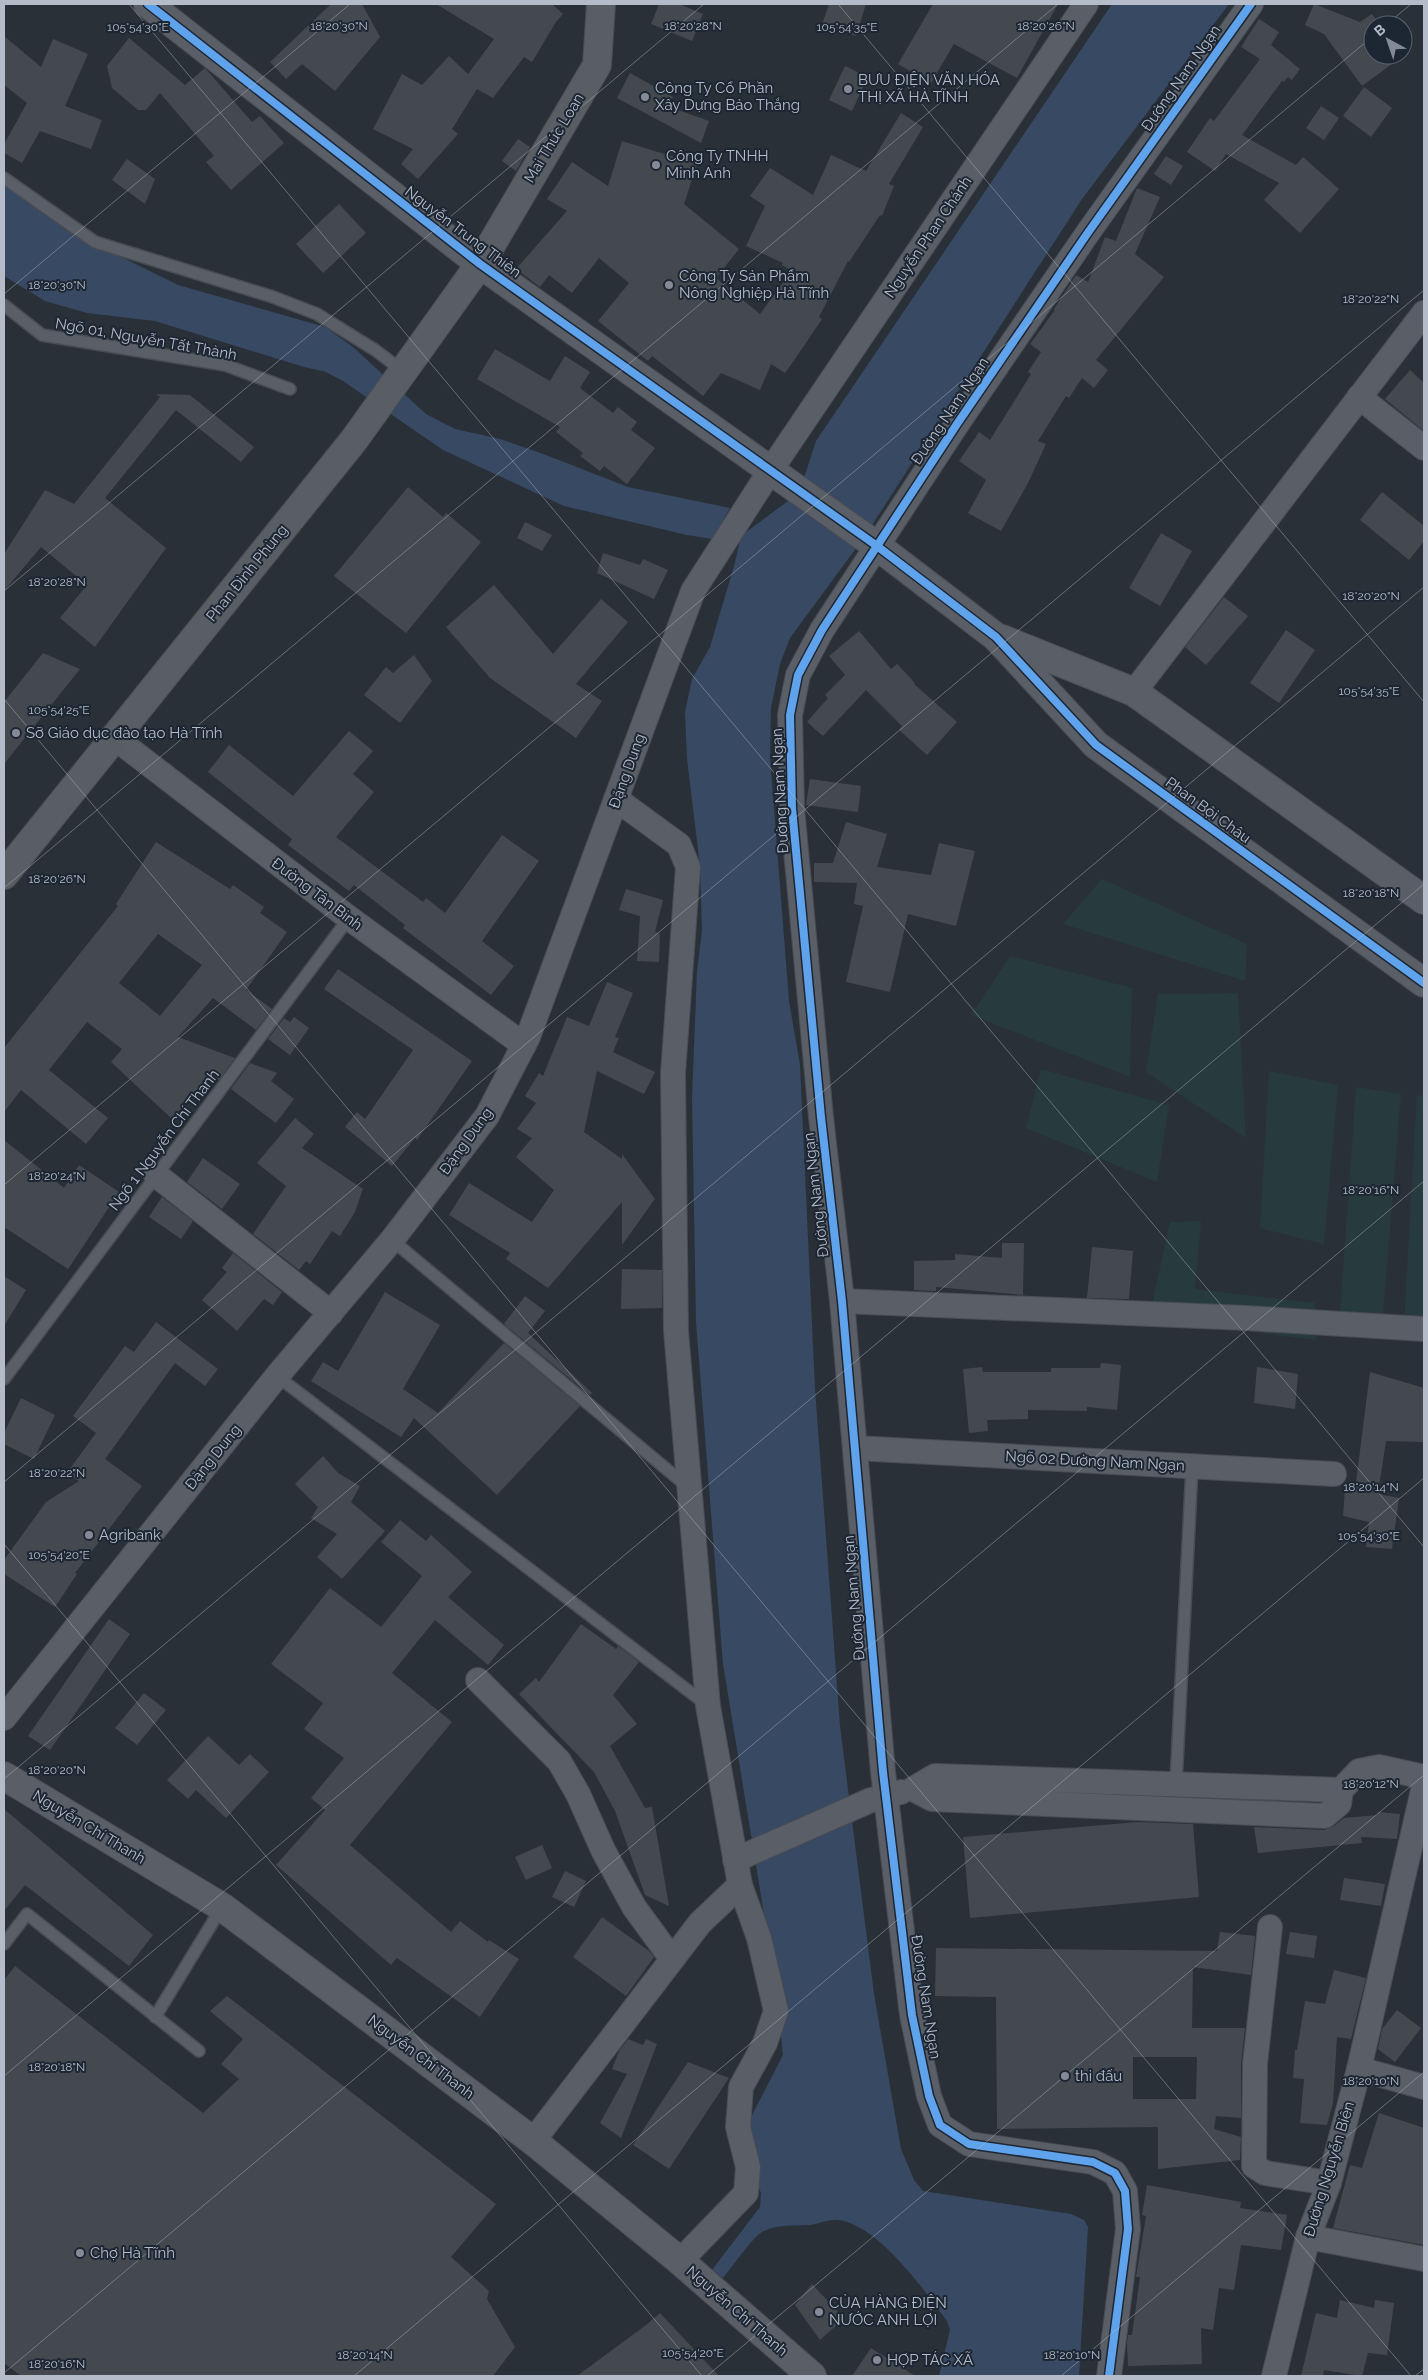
<svg xmlns="http://www.w3.org/2000/svg" width="1428" height="2380" font-family="Raleway,sans-serif">
	<style>
		.green { fill: #273a3e }
		.water { fill: #384963 }
		.building { fill: #444950; fill-rule: evenodd }
		.lines { fill: none; stroke-linecap: round; stroke-linejoin: round }
		.service-casing { stroke: #484c53; stroke-width: 14 }
		.minor-casing { stroke: #484c53; stroke-width: 26 }
		.tertiary-casing { stroke: #484c53; stroke-width: 30 }
		.secondary-casing { stroke: #484c53; stroke-width: 30 }
		.service { stroke: #5a5e66; stroke-width: 11 }
		.minor { stroke: #5a5e66; stroke-width: 24 }
		.tertiary { stroke: #5a5e66; stroke-width: 28 }
		.secondary { stroke: #595d64; stroke-width: 28 }
		.cycleway-casing { stroke: #1d2633; stroke-width: 11 }
		.cycleway { stroke: #60a3ed; stroke-width: 8 }
		.ticks { fill: none; stroke: #b4bcc9; stroke-width: 1; stroke-opacity: 0.45 }
		.poi-dot { fill: #848b96; stroke: #1d2633; stroke-width: 2 }
		.labels { text-anchor: middle; dominant-baseline: central; stroke-width: 4; stroke-linejoin: round; paint-order: stroke }
		.street-label { font-size: 15px; fill: #b4bcc9; stroke: #1d2633 }
		.poi-label { font-size: 15px; fill: #b4bcc9; stroke: #1d2633; text-anchor: start }
		.ticks-label { font-size: 12px; text-anchor: middle; fill: #b4bcc9; stroke: #1d2633; stroke-width: 4; stroke-linejoin: round; paint-order: stroke }
	</style>
	<rect width="100%" height="100%" fill="#2a3038"/>
	<!-- green -->
	<g class="green">
		<path d="M1102,879L1247,944L1245,981L1063,924Z"/>
		<path d="M1010,956L1132,988L1130,1077L971,1015Z"/>
		<path d="M1238,993L1246,1138L1146,1072L1158,994Z"/>
		<path d="M1041,1069L1169,1105L1157,1182L1026,1128Z"/>
		<path d="M1269,1071L1338,1085L1324,1244L1260,1228Z"/>
		<path d="M1356,1087L1401,1094L1381,1338L1339,1329Z"/>
		<path d="M1417,1095L1424,1096V1341L1403,1340Z"/>
		<path d="M1201,1221L1195,1289L1315,1303L1316,1340L1149,1318L1170,1222Z"/>
	</g>
	<!-- water -->
	<g class="water">
		<path d="M1112,4H1229L1082,199L865,536L790,638L780,664L771,708L770,758L789,1001L800,1065L815,1389L840,1726L874,1994L901,2149L914,2180L923,2191L1071,2214L1084,2220L1088,2227L1079,2376H939L950,2330L947,2321C925,2291 877,2223 837,2220C827,2219 817,2225 807,2225C793,2226 776,2224 762,2232C752,2238 732,2267 723,2278L712,2270L760,2207L761,2193L745,2151L750,2119L783,2055L774,1975L723,1664L696,1322L692,1097L697,971L702,931L700,866L687,759L685,712L692,679L710,647L734,566L741,536L788,501L802,484L816,441Z"/>
		<path d="M4,181L73,233L178,285L325,327L353,347L426,414L455,429L500,439L546,455L628,487L730,508L712,539L687,535L564,506L443,450L343,381L326,372L304,367L155,321L87,313L45,301L4,276Z"/>
	</g>
	<!-- building -->
	<g class="building">
		<path d="M331,4H362L380,37L335,91L302,64L286,79L270,62Z"/>
		<path d="M436,4H552L563,14L556,22L532,62L524,57L493,98L477,89L452,129L458,134L418,179L401,164L413,149L373,129L402,74L422,85L449,56L468,74L494,39Z"/>
		<path d="M659,4H679L703,14L692,41L651,24Z"/>
		<path d="M829,4H866L856,36L822,25Z"/>
		<path d="M933,4H1058L1017,78L954,44L931,83L898,64Z"/>
		<path d="M1314,4L1360,22L1372,14L1380,25H1373V55L1403,56L1362,86L1324,34L1305,25Z"/>
		<path d="M1259,19L1279,32L1271,45L1300,69L1292,80L1288,77L1284,82L1282,81L1242,135L1296,165L1303,157L1339,189L1300,233L1264,200L1279,183L1226,154L1215,171L1187,152L1210,118L1214,121L1260,59L1241,47Z"/>
		<path d="M4,36L41,67L53,39L88,54L65,106L102,120L91,149L40,131L22,163L4,153V144L27,103L4,85Z"/>
		<path d="M129,38L185,85L205,68L252,122L260,116L284,143L231,190L206,162L214,156L160,93L146,110H138L112,88L107,66Z"/>
		<path d="M845,66L868,77L852,111L829,100Z"/>
		<path d="M630,73L673,97L667,106L709,121L701,143L617,98Z"/>
		<path d="M1364,87L1392,108L1371,137L1343,116Z"/>
		<path d="M1321,106L1339,118L1324,140L1306,128Z"/>
		<path d="M901,113L923,127L889,184L894,186L882,216L880,215L849,262L848,261L819,317L822,319L797,356L785,373L771,364L760,390L721,373L703,396L652,356L648,361L598,321L629,283L599,258L572,293L549,275L540,287L516,269L567,211L547,199L572,162L608,186L622,141L697,164L684,204L739,249L716,278L760,314L792,271L782,265L783,263L746,246L765,206L750,196L770,168L813,195L831,155L866,171Z"/>
		<path d="M518,139L530,147L516,171L502,161Z"/>
		<path d="M1166,156L1183,166L1171,185L1154,174Z"/>
		<path d="M127,159L155,179L145,204L112,180Z"/>
		<path d="M1137,188L1160,197L1135,254L1164,277L1096,360L1108,370L1094,388L1082,378L1069,398L1066,396L1038,441L1046,444L1028,483L1001,531L968,513L986,480L959,461L979,432L990,440L1031,374L1028,372L1041,352L1030,344L1055,310L1054,309L1076,275L1088,282L1105,237L1116,241Z"/>
		<path d="M339,204L366,233L323,273L296,244Z"/>
		<path d="M495,349L550,381L565,356L590,372L580,388L613,413L618,407L637,422L631,430L655,448L627,484L604,466L600,471L580,456L583,453L556,432L560,427L477,379Z"/>
		<path d="M1410,370L1424,383V431L1385,399Z"/>
		<path d="M156,394L190,395L254,447L241,462L176,410L105,498L166,548L95,647L60,618L87,585L41,547L4,591V554L45,490L74,504L160,397Z"/>
		<path d="M408,487L443,517L446,513L481,542L406,633L334,576Z"/>
		<path d="M1382,492L1424,526V541L1409,560L1360,520Z"/>
		<path d="M525,522L552,535L542,551L517,538Z"/>
		<path d="M1161,533L1192,551L1160,606L1129,588Z"/>
		<path d="M603,553L640,565L643,559L668,570L654,599L597,573Z"/>
		<path d="M494,585L553,654L601,599L628,622L576,684L602,701L576,738L490,678L446,627Z"/>
		<path d="M1224,597L1248,616L1206,665L1185,647Z"/>
		<path d="M1286,630L1315,650L1279,703L1250,683Z"/>
		<path d="M859,631L891,669L897,664L915,683L914,684L957,722L927,755L899,730L902,726L866,690L823,736L807,722L828,698L825,695L845,675L829,656Z"/>
		<path d="M43,653L80,669L4,764V702Z"/>
		<path d="M414,655L432,681L400,723L364,695L386,667L393,673Z"/>
		<path d="M349,731L373,751L353,774L374,792L336,837L423,902L426,898L445,913L502,835L539,861L482,941L514,966L491,995L403,928L405,925L354,885L349,891L288,845L292,839L208,772L229,745L293,796Z"/>
		<path d="M810,779L861,786L858,812L806,805Z"/>
		<path d="M846,822L887,834L877,867L931,875L939,843L975,851L956,926L908,914L890,992L846,982L863,906L854,904L857,883L814,882V863H833Z"/>
		<path d="M156,842L230,889L233,885L264,907L260,913L287,932L246,990L272,1009L256,1030L213,998L178,1037L235,1058L219,1080L211,1074L172,1119L111,1062L122,1049L87,1022L49,1070L108,1118L86,1144L21,1090L4,1112V1048L118,906L116,904ZM158,934L202,965L160,1016L119,983Z"/>
		<path d="M626,889L663,900L655,932L660,934L659,962L637,961L640,916L619,910Z"/>
		<path d="M338,969L472,1061L417,1140L415,1138L392,1166L345,1127L357,1112L365,1119L413,1050L324,989Z"/>
		<path d="M607,982L633,993L615,1037L619,1038L613,1052L655,1072L644,1094L597,1071L584,1132L622,1159V1154L655,1199L622,1245V1202L548,1288L506,1259L510,1253L449,1215L469,1183L532,1222L554,1190L516,1157L532,1138L517,1129L536,1103L525,1096L539,1073L543,1076L567,1017L589,1026Z"/>
		<path d="M294,1017L309,1028L290,1055L268,1039L284,1018L290,1022Z"/>
		<path d="M250,1063L277,1073L271,1081L294,1099L276,1123L231,1089Z"/>
		<path d="M295,1118L314,1134L302,1148L363,1189L355,1212L340,1236L332,1231L310,1264L306,1261L299,1270L253,1234L286,1186L257,1163Z"/>
		<path d="M4,1140L64,1188L79,1165L119,1192L68,1269L4,1227Z"/>
		<path d="M203,1158L240,1184L222,1209L187,1182Z"/>
		<path d="M162,1197L193,1221L181,1239L149,1217Z"/>
		<path d="M1002,1243H1024L1023,1295L936,1287V1291L914,1290V1261L955,1260V1254L1002,1258Z"/>
		<path d="M1092,1247L1133,1251L1129,1299L1087,1298Z"/>
		<path d="M233,1253L282,1292L273,1305L264,1299L237,1331L202,1300L227,1272L222,1268Z"/>
		<path d="M622,1269L662,1270V1308L621,1309Z"/>
		<path d="M4,1276L26,1290L4,1326Z"/>
		<path d="M385,1292L440,1325L403,1389L438,1413L504,1343L580,1406L497,1495L414,1418L401,1437L311,1381L323,1362L338,1371Z"/>
		<path d="M525,1296L545,1311L528,1333L592,1393L590,1395L504,1324Z"/>
		<path d="M156,1322L218,1369L205,1386L175,1363L105,1459L142,1486L75,1573L77,1574L55,1607L4,1574V1560L46,1502L79,1481L66,1474L96,1433L73,1416L125,1346L134,1352Z"/>
		<path d="M1101,1363L1121,1365L1117,1410L1087,1407V1411L1028,1410V1419L987,1420L988,1431L969,1433L963,1369L982,1367L983,1372H1051V1368H1100Z"/>
		<path d="M1257,1367L1298,1374L1295,1409L1254,1403Z"/>
		<path d="M1370,1372L1424,1388V1442L1386,1441L1378,1494L1399,1498L1392,1549L1366,1547L1369,1522L1343,1516L1345,1488L1355,1490Z"/>
		<path d="M21,1398L55,1415L34,1459L4,1444V1433Z"/>
		<path d="M323,1456L338,1473L360,1486L351,1502L385,1531L342,1579L317,1557L337,1534L311,1518L318,1507L295,1484Z"/>
		<path d="M400,1520L426,1541L431,1535L472,1572L448,1597L504,1645L488,1665L435,1620L392,1673L452,1722L350,1845L451,1932L460,1921L488,1942L489,1940L519,1959L480,2017L397,1958L391,1965L276,1865L325,1810L311,1798L344,1758L304,1729L323,1703L271,1664L330,1588L381,1627L422,1576L381,1542Z"/>
		<path d="M109,1619L130,1634L50,1750L28,1736Z"/>
		<path d="M581,1624L616,1649L618,1646L639,1662L613,1695L637,1724L610,1746L645,1808L652,1807L669,1906L645,1895L615,1811L594,1772L519,1694L536,1678L539,1682Z"/>
		<path d="M144,1693L166,1710L137,1745L115,1728Z"/>
		<path d="M208,1736L239,1765L250,1754L269,1772L226,1818L196,1790L188,1799L167,1780Z"/>
		<path d="M4,1809L153,1935L129,1966L25,1885L4,1911Z"/>
		<path d="M1378,1812L1400,1814L1397,1839L1361,1837L1362,1843L1258,1853L1254,1827L1324,1830L1334,1826L1344,1818L1378,1815Z"/>
		<path d="M1137,1822L1193,1824L1199,1897L970,1918L963,1837Z"/>
		<path d="M542,1845L552,1868L526,1880L515,1857Z"/>
		<path d="M565,1871L586,1881L574,1907L552,1897Z"/>
		<path d="M1344,1878L1385,1884L1381,1906L1340,1900Z"/>
		<path d="M602,1917L649,1951L654,1957L626,1996L573,1957Z"/>
		<path d="M1220,1932L1255,1936L1251,1975L1193,1967L1192,2028H1245L1241,2064V2118L1216,2116L1214,2129L1241,2137L1240,2160L1158,2169V2127L997,2129L996,1997L935,1996L936,1948L1217,1951ZM1133,2057H1197L1196,2099H1133Z"/>
		<path d="M1290,1932L1317,1936L1314,1958L1286,1954Z"/>
		<path d="M15,1966L203,2113L239,2079L221,2064L243,2039L210,2011L227,1996L496,2204L451,2257L489,2291L487,2299L515,2347L493,2376H21L4,2363V1980Z"/>
		<path d="M1334,1970L1366,1978L1351,2039L1337,2037L1333,2103L1327,2125L1300,2123L1304,2079L1293,2078L1295,2050H1297L1305,2001L1325,2004Z"/>
		<path d="M1397,2010L1421,2028L1395,2062L1378,2049L1382,2029Z"/>
		<path d="M628,2039L643,2045L646,2039L657,2044L621,2138L600,2123L627,2074L612,2069L619,2051Z"/>
		<path d="M688,2062L729,2078L669,2169L633,2145Z"/>
		<path d="M1379,2113L1424,2128V2245L1333,2228L1350,2165L1362,2168Z"/>
		<path d="M1147,2185L1241,2202L1240,2208L1287,2215L1281,2250L1241,2245L1234,2290L1219,2288L1213,2330L1201,2328L1202,2364L1128,2366L1127,2343L1128,2335H1132L1140,2277H1136L1146,2216L1142,2215Z"/>
		<path d="M812,2284L840,2314V2322L820,2340L795,2305Z"/>
		<path d="M1340,2300L1374,2308L1375,2300L1394,2303L1387,2355L1368,2353L1362,2376L1324,2370L1323,2376H1301L1316,2313L1337,2318Z"/>
		<path d="M660,2313L719,2376H577L646,2325Z"/>
		<path d="M871,2348L915,2376H852Z"/>
	</g>
	<g class="lines">
		<!-- service casing -->
		<g class="service-casing">
			<g id="service">
				<path d="M4,178L95,242L273,297L317,314L375,350L403,371"/>
				<path d="M4,305L42,335L225,365L290,389"/>
				<path d="M392,1240L688,1487"/>
				<path d="M277,1376L707,1705"/>
				<path d="M4,1379L349,918"/>
				<path d="M1176,1783L1192,1467"/>
				<path d="M4,1944L27,1914L199,2051"/>
				<path d="M155,2017L222,1907"/>
			</g>
		</g>
		<!-- minor casing -->
		<g class="minor-casing">
			<g id="minor">
				<path d="M1359,397L1424,448"/>
				<path d="M1134,692L1424,313"/>
				<path d="M115,738L349,918L524,1045"/>
				<path d="M616,799L679,845L688,867L673,1073L676,1331L708,1706L740,1885L759,1938L776,2011L765,2043L741,2087L738,2127L748,2167L746,2193L680,2261"/>
				<path d="M156,1175L331,1313"/>
				<path d="M842,1301L1246,1318L1424,1329"/>
				<path d="M855,1448L1334,1474"/>
				<path d="M478,1680L559,1761L578,1794L603,1850L634,1907L672,1959"/>
				<path d="M4,1718L277,1376L392,1240L487,1116L528,1037L693,591L770,471L1086,4"/>
				<path d="M1341,1790L1339,1804L1325,1816L932,1799L913,1789L935,1776L1341,1790L1359,1771L1379,1767L1424,1777"/>
				<path d="M735,1860L871,1800L901,1792"/>
				<path d="M1270,1927L1255,2064L1254,2166L1265,2173L1329,2183"/>
				<path d="M1359,2069L1424,2087"/>
				<path d="M533,2141L700,1923L740,1885"/>
				<path d="M1308,2237L1424,2259"/>
				<path d="M1109,2376L1128,2229L1125,2191L1115,2173L1093,2162L969,2144L940,2125L929,2096L912,2015L883,1772L842,1301L821,1117L792,808L790,715L798,675L822,630L957,424L1087,234L1251,4"/>
				<path d="M1274,2376L1308,2237L1329,2183L1359,2069L1424,1786"/>
			</g>
		</g>
		<!-- tertiary casing -->
		<g class="tertiary-casing">
			<g id="tertiary">
				<path d="M148,4L480,264L877,546L996,637L1096,745L1424,983"/>
				<path d="M1002,639L1134,692L1424,900"/>
				<path d="M4,1776L222,1907L533,2141L680,2261L812,2376"/>
			</g>
		</g>
		<!-- secondary casing -->
		<g class="secondary-casing">
			<path id="secondary" d="M4,875L354,440L480,264L597,65L601,4"/>
		</g>
		<!-- service -->
		<use href="#service" class="service"/>
		<!-- minor -->
		<use href="#minor" class="minor"/>
		<!-- tertiary -->
		<use href="#tertiary" class="tertiary"/>
		<!-- secondary -->
		<use href="#secondary" class="secondary"/>
		<!-- cycleway casing -->
		<g class="cycleway-casing">
			<g id="cycleway">
				<path d="M148,4L480,264L877,546L996,637L1096,745L1424,983"/>
				<path d="M1109,2376L1128,2229L1125,2191L1115,2173L1093,2162L969,2144L940,2125L929,2096L912,2015L883,1772L842,1301L821,1117L792,808L790,715L798,675L822,630L957,424L1087,234L1251,4"/>
			</g>
		</g>
		<!-- cycleway -->
		<use href="#cycleway" class="cycleway"/>
	</g>
	<!-- ticks -->
	<path class="ticks" d="M129,4L1424,1547M838,4L1424,702M1386,25L1411,4M4,294L350,4M4,591L704,4M4,699L1411,2376M4,888L1058,4M4,1185L1373,36M4,1482L1424,290M4,1544L702,2376M4,1779L1424,587M4,2076L1424,884M4,2373L1424,1181M354,2376L1424,1478M707,2376L1424,1775M1061,2376L1424,2072M1415,2376L1424,2369"/>
	<!-- markers -->
	<g class="poi-dot">
		<circle cx="848" cy="89" r="5"/>
		<circle cx="645" cy="97" r="5"/>
		<circle cx="656" cy="165" r="5"/>
		<circle cx="669" cy="285" r="5"/>
		<circle cx="16" cy="733" r="5"/>
		<circle cx="89" cy="1535" r="5"/>
		<circle cx="1065" cy="2076" r="5"/>
		<circle cx="80" cy="2253" r="5"/>
		<circle cx="819" cy="2312" r="5"/>
		<circle cx="877" cy="2360" r="5"/>
	</g>
	<g class="labels">
		<!-- street labels -->
		<g class="street-label">
			<text transform="translate(1181 78) rotate(-55)">Đường Nam Ngạn</text>
			<text transform="translate(554 138) rotate(-59)">Mai Thúc Loan</text>
			<text transform="translate(463 232) rotate(37)">Nguyễn Trung Thiên</text>
			<text transform="translate(928 237) rotate(-56)">Nguyễn Phan Chánh</text>
			<text transform="translate(146 339) rotate(10)">Ngõ 01, Nguyễn Tất Thành</text>
			<text transform="translate(950 411) rotate(-56)">Đường Nam Ngạn</text>
			<text transform="translate(247 573) rotate(-51)">Phan Đình Phùng</text>
			<text transform="translate(627 771) rotate(-70)">Đặng Dung</text>
			<text transform="translate(780 791) rotate(-93)">Đường Nam Ngạn</text>
			<text transform="translate(1208 810) rotate(36)">Phan Bội Châu</text>
			<text transform="translate(317 894) rotate(37)">Đường Tân Bình</text>
			<text transform="translate(164 1140) rotate(-53)">Ngõ 1 Nguyễn Chí Thanh</text>
			<text transform="translate(466 1141) rotate(-54)">Đặng Dung</text>
			<text transform="translate(816 1195) rotate(-97)">Đường Nam Ngạn</text>
			<text transform="translate(213 1457) rotate(-51)">Đặng Dung</text>
			<text transform="translate(1095 1461) rotate(3)">Ngõ 02 Đường Nam Ngạn</text>
			<text transform="translate(854 1598) rotate(-95)">Đường Nam Ngạn</text>
			<text transform="translate(89 1827) rotate(31)">Nguyễn Chí Thanh</text>
			<text transform="translate(926 1997) rotate(81)">Đường Nam Ngạn</text>
			<text transform="translate(421 2057) rotate(37)">Nguyễn Chí Thanh</text>
			<text transform="translate(1329 2169) rotate(-73)">Đường Nguyễn Biên</text>
			<text transform="translate(737 2311) rotate(41)">Nguyễn Chí Thanh</text>
		</g>
		<!-- poi labels -->
		<g class="poi-label">
			<text x="858" y="80">BƯU ĐIỆN VĂN HÓA<tspan x="858" dy="17">THỊ XÃ HÀ TĨNH</tspan></text>
			<text x="655" y="88">Công Ty Cổ Phần<tspan x="655" dy="17">Xây Dựng Bảo Thắng</tspan></text>
			<text x="666" y="156">Công Ty TNHH<tspan x="666" dy="17">Minh Anh</tspan></text>
			<text x="679" y="276">Công Ty Sản Phẩm<tspan x="679" dy="17">Nông Nghiệp Hà Tĩnh</tspan></text>
			<text x="26" y="733">Sỡ Giáo dục đào tạo Hà Tĩnh</text>
			<text x="99" y="1535">Agribank</text>
			<text x="1075" y="2076">thi đấu</text>
			<text x="90" y="2253">Chợ Hà Tĩnh</text>
			<text x="829" y="2303">CỦA HÀNG ĐIỆN<tspan x="829" dy="17">NƯỚC ANH LỢI</tspan></text>
			<text x="887" y="2360">HỢP TÁC XÃ</text>
		</g>
	</g>
	<g class="ticks-label">
		<text x="339" y="30">18°20'30"N</text>
		<text x="693" y="30">18°20'28"N</text>
		<text x="1046" y="30">18°20'26"N</text>
		<text x="138" y="31">105°54'30"E</text>
		<text x="847" y="31">105°54'35"E</text>
		<text x="57" y="289">18°20'30"N</text>
		<text x="1371" y="303">18°20'22"N</text>
		<text x="57" y="586">18°20'28"N</text>
		<text x="1371" y="600">18°20'20"N</text>
		<text x="1369" y="695">105°54'35"E</text>
		<text x="59" y="714">105°54'25"E</text>
		<text x="57" y="883">18°20'26"N</text>
		<text x="1371" y="897">18°20'18"N</text>
		<text x="57" y="1180">18°20'24"N</text>
		<text x="1371" y="1194">18°20'16"N</text>
		<text x="57" y="1477">18°20'22"N</text>
		<text x="1371" y="1491">18°20'14"N</text>
		<text x="1369" y="1540">105°54'30"E</text>
		<text x="59" y="1559">105°54'20"E</text>
		<text x="57" y="1774">18°20'20"N</text>
		<text x="1371" y="1788">18°20'12"N</text>
		<text x="57" y="2071">18°20'18"N</text>
		<text x="1371" y="2085">18°20'10"N</text>
		<text x="693" y="2357">105°54'20"E</text>
		<text x="365" y="2359">18°20'14"N</text>
		<text x="1072" y="2359">18°20'10"N</text>
		<text x="57" y="2368">18°20'16"N</text>
	</g>
	<!-- border -->
	<rect width="1428" height="2380" fill="none" stroke="#b4bcc9" stroke-width="10"/>
	<!-- north arrow -->
	<g transform="translate(1388 40) rotate(320)"><circle r="24" fill="#1d2633" stroke="#59626f"/>
	<path d="M0-4L9 19L0 12L-9 19Z" fill="#848b96"/>
	<text y="-8" font-size="14" font-weight="bold" text-anchor="middle" fill="#b4bcc9">B</text>
	</g>
</svg>
